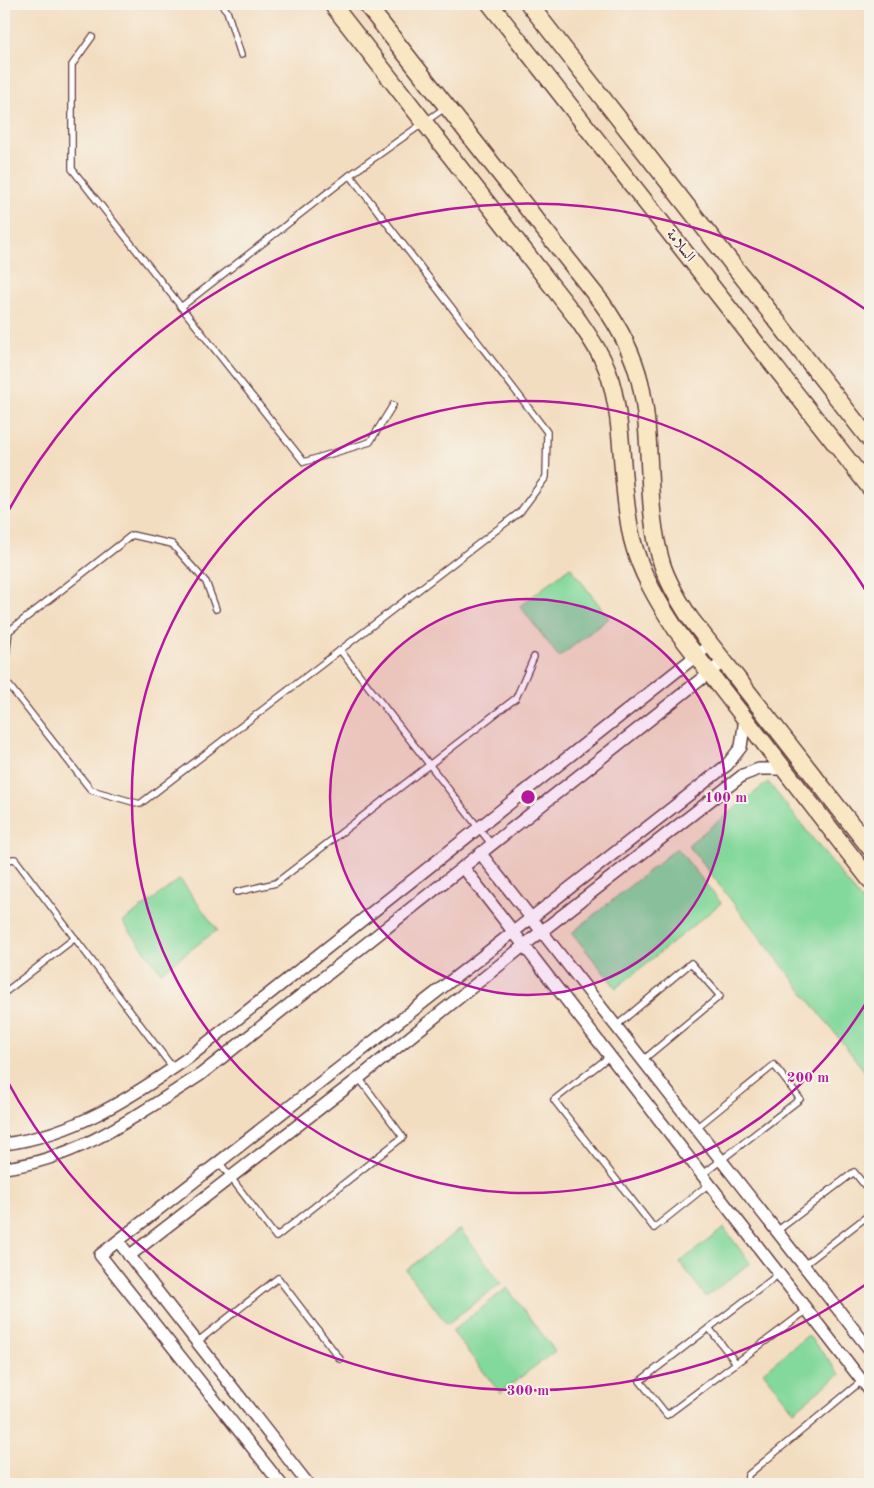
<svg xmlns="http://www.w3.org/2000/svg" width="874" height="1488" font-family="'Old Standard TT',Amiri,serif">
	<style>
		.green { fill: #83d89b; stroke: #667c63 }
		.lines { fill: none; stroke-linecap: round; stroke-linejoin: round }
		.lane-casing { stroke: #633c41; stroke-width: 8 }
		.street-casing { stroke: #633c41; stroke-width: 14 }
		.secondary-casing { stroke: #633c41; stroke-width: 19 }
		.lane { stroke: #fff; stroke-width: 5.5 }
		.street { stroke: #fff; stroke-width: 11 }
		.secondary { stroke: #f9e7c3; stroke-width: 16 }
		.ring { fill: none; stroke: #b5179e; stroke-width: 2.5 }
		.labels { text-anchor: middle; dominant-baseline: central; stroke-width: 4; stroke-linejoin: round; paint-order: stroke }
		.street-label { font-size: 15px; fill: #4a1f2b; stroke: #f7f3e8 }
		.centre { fill: #b5179e; stroke: #f7f3e8; stroke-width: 2.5 }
		.ring-label { font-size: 15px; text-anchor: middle; font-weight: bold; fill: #b5179e; stroke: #f7f3e8; stroke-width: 4; stroke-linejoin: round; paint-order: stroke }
	</style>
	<rect width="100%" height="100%" fill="#f7f3e8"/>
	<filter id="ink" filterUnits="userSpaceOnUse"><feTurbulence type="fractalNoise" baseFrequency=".02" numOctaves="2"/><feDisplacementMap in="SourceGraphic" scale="10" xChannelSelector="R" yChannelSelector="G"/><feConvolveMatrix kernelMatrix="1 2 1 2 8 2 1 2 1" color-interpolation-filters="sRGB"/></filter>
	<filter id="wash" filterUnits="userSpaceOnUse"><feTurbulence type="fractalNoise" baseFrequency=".0096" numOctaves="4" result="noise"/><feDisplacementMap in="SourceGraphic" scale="20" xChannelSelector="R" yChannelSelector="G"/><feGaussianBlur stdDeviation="1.12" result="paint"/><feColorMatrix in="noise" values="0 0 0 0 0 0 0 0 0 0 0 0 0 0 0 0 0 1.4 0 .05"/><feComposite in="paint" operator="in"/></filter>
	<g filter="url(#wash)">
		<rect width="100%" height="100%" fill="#f3ddc0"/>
		<!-- green -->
		<g class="green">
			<path d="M570,567L609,618L559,657L520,606Z"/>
			<path d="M768,782L870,911V1078L688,845Z"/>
			<path d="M677,848L721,903L616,988L572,933Z"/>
			<path d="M180,879L217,930L161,972L123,922Z"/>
			<path d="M724,1228L750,1263L706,1297L680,1262Z"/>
			<path d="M460,1229L501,1283L447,1324L406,1270Z"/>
			<path d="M507,1288L555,1351L500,1393L452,1331Z"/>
			<path d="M808,1335L840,1374L794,1411L763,1372Z"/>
		</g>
	</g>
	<g filter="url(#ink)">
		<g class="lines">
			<!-- lane casing -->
			<g class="lane-casing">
				<g id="lane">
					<path d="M221,4L227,11L241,55"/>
					<path d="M92,37L72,65V169L304,462L370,442L393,405"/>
					<path d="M181,307L350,175L446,107"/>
					<path d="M340,650L492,845"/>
					<path d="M4,675L9,631L132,535L172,544L206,582L216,609"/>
					<path d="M4,679L91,790L140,804L520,512L546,477L547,432L350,175"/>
					<path d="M4,860L15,859L173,1068"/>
					<path d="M237,892L276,883L516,698L534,657"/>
					<path d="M4,993L75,938"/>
					<path d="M616,1026L691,963L720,996L643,1060"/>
					<path d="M610,1056L554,1100L654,1228L709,1184"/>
					<path d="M696,1128L774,1065L800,1099L702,1175"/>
					<path d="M219,1162L276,1237L403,1137L359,1078"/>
					<path d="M777,1231L854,1172L870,1192"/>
					<path d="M804,1265L870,1214"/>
					<path d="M779,1274L640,1381L667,1415L807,1310"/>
					<path d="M709,1328L736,1363"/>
					<path d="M197,1342L278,1278L340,1359"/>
					<path d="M747,1484L748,1475L870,1374"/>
				</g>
			</g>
			<!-- street casing -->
			<g class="street-casing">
				<g id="street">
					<path d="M481,854L870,1350"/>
					<path d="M463,867L870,1391"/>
					<path d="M4,1144C74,1135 132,1097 188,1058L711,644"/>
					<path d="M4,1168C77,1160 139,1114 200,1075L724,661"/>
					<path d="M118,1241L308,1484"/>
					<path d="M129,1256L359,1078L542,931L743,775L759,769H784"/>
					<path d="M281,1484L100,1255L727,765L741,747L745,718"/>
				</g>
			</g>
			<!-- secondary casing -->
			<g class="secondary-casing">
				<g id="secondary">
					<path d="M332,4L576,317C587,333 600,351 607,369C626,423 619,483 632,539C640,572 658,602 677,631L870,880"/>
					<path d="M366,4L602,303C619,327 633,353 640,382C654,441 644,505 662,564C668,583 679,601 690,618L870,848"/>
					<path d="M490,4L870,488"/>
					<path d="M529,4L870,440"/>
				</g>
			</g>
			<!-- lane -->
			<use href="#lane" class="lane"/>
			<!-- street -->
			<use href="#street" class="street"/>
			<!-- secondary -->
			<use href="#secondary" class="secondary"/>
		</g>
	</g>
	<!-- distance rings -->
	<circle cx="528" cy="797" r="198" fill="#b5179e" fill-opacity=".12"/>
	<g class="ring">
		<circle cx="528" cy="797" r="198"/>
		<path d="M869 998A396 396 0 1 1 869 596"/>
		<path d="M868 1283A593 593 0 0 1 4 1075M4 519A593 593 0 0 1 868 311"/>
	</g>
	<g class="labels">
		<!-- street labels -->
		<g class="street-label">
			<text transform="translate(680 246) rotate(52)">السلامة</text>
		</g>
	</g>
	<circle cx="528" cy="797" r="8" class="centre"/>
	<g class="ring-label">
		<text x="726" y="802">100 m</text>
		<text x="808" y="1082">200 m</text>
		<text x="528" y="1395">300 m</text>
	</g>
	<!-- margin -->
	<rect width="874" height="1488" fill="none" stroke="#f7f3e8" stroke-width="20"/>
</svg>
